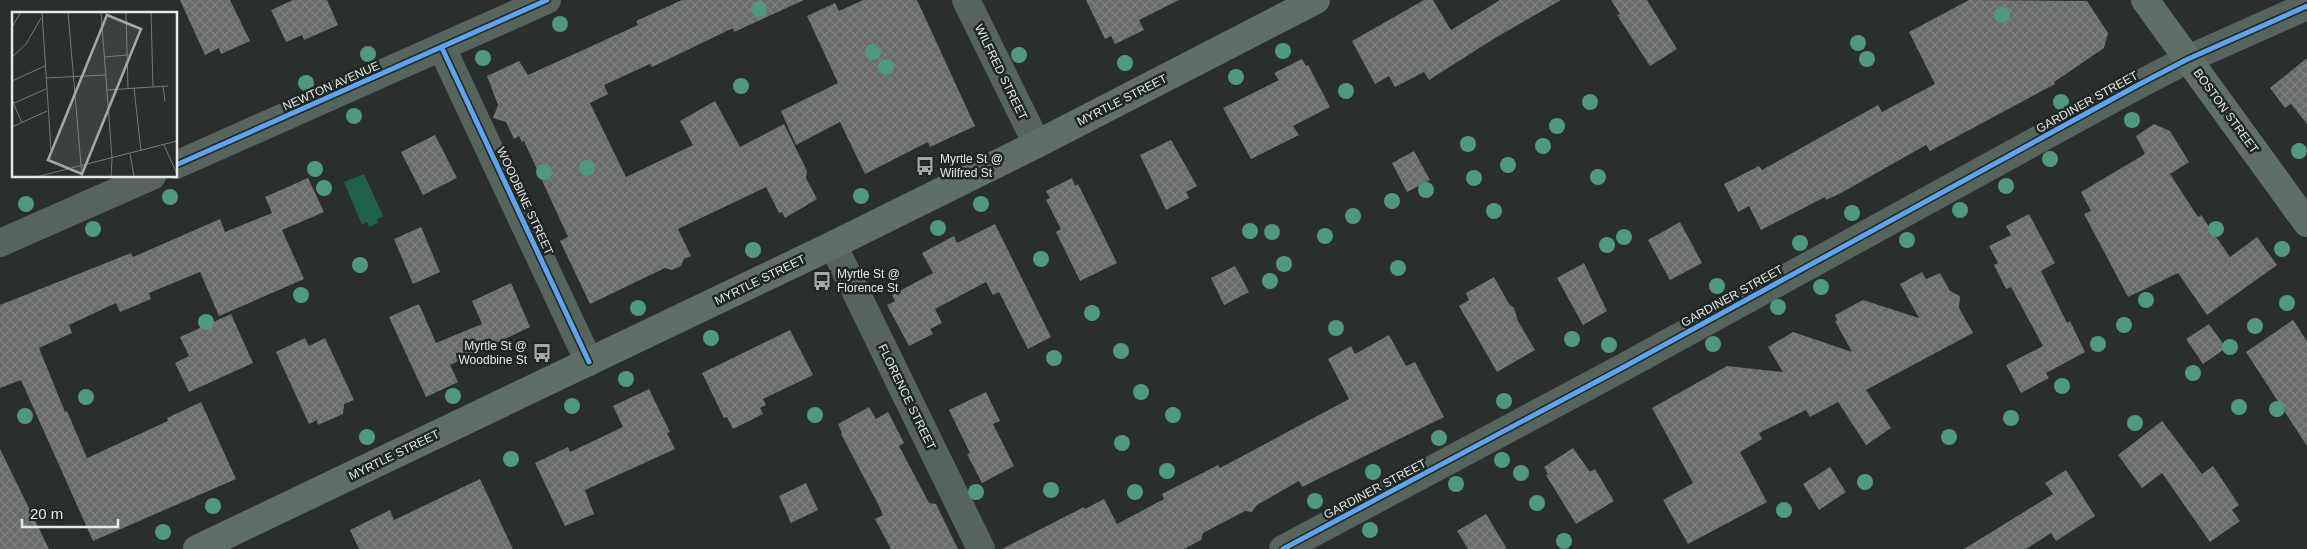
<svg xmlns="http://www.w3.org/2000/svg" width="2307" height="549" font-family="Helvetica,sans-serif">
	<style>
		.water { fill: #1e604a }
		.building { fill: url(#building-cross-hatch) }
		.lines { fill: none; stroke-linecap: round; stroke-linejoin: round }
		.street { stroke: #57635d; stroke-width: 28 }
		.secondary { stroke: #606e68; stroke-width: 28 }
		.cycleway-casing { stroke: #1f2623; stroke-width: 8 }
		.cycleway { stroke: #60a3ed; stroke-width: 5 }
		.tree { fill: #50987e }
		.labels { text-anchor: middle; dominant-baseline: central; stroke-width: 5; stroke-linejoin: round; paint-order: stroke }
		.street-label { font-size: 12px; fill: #e5e9e7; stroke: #1f2623 }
		.poi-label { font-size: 12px; fill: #e5e9e7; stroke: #1f2623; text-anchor: start }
		.inset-road { fill: none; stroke: #757977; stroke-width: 1 }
		.view { fill: #a4a8a6; fill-opacity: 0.15; stroke: #a4a8a6; stroke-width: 2.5 }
		.inset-edge { fill: none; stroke: #e5e9e7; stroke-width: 2.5 }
	</style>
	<defs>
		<pattern id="building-cross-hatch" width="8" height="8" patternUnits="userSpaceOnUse" patternTransform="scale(1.25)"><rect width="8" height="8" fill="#686b6a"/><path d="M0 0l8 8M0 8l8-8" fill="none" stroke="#7d807f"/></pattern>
	</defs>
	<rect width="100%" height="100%" fill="#2a2f2d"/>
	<!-- water -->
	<path class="water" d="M364,174L383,216L377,219L378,223L369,227L367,222L362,225L344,182Z"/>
	<!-- building -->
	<g class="building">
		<path d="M180,0H230L250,41L221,54L219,48L205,55Z"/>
		<path d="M293,0H327L338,25L304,40L302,35L286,42L271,10Z"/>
		<path d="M682,0H804L734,32L733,28L652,67L650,64L604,85L608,94L590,103L626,177L693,145L680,121L715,101L740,147L784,124L807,171L806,178L817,199L785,218L782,212L779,213L766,187L678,229L691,256L684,259L681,266L672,270L665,268L590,304L560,241L568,237L524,141L522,142L519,136L514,139L506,122L493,118L498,105L487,76L519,61L528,75L638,25L636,21Z"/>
		<path d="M863,0H917L975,126L930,147L928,142L865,174L840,122L796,145L781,111L838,83L807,16L835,3L839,11Z"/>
		<path d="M1086,0H1179L1139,20L1144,30L1115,44L1111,36L1105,39Z"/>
		<path d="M1424,0H1433L1451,30L1500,0H1561L1495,38L1429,80L1424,72L1395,87L1389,76L1375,84L1352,41Z"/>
		<path d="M1611,0H1647L1677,49L1650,66L1617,15L1620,14Z"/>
		<path d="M1969,0L2087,1L2108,33L2104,48L2054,82L2055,84L1930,151L1926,145L1841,193L1826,200L1825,197L1761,230L1749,206L1738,212L1724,184L1759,166L1762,170L1878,105L1882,112L1935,84L1909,32Z"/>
		<path d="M2307,58V124L2291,104L2285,108L2270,88Z"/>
		<path d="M1302,59L1306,66L1308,65L1330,107L1293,126L1299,135L1251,159L1223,108L1279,80L1274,73Z"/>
		<path d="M2154,124L2170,131L2189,162L2170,174L2198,217L2201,215L2230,257L2257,237L2277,265L2207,315L2178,273L2128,297L2084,214L2091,211L2081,192L2145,154L2136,136Z"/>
		<path d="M435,135L457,178L423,195L401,152Z"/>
		<path d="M1171,140L1197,186L1186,192L1189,198L1166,210L1140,155Z"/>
		<path d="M1414,151L1430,180L1407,192L1392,163Z"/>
		<path d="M308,178L324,212L282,230L304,279L219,316L200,272L149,293L151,299L120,312L116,303L69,325L72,333L39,348L65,412L67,411L87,458L168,421L167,418L201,402L236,479L93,541L21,380L0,388V305L131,253L133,257L220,219L225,232L272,213L265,197Z"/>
		<path d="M1072,178L1075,186L1078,184L1117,263L1080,281L1056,232L1061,229L1046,200L1050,198L1046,191Z"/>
		<path d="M2029,214L2055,263L2041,271L2067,323L2070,321L2085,352L2046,373L2049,378L2021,393L2006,365L2043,346L2011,287L2006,289L1994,265L1998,263L1989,246L2011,235L2006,226Z"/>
		<path d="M1680,222L1702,263L1670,280L1648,240Z"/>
		<path d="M995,224L1051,337L1028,349L999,292L993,295L986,282L935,309L942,323L930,329L933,334L909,346L887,305L895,301L892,295L933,273L922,253L954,236L957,243Z"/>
		<path d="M421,227L440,272L413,284L394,239Z"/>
		<path d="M1584,263L1607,311L1583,325L1557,278Z"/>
		<path d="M1235,266L1249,292L1224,305L1211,278Z"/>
		<path d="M1922,272L1926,279L1940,273L1950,291L1960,296L1959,308L1973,333L1866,390L1891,428L1866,445L1838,402L1810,417L1806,410L1759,433L1762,439L1740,452L1767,502L1688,544L1663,500L1693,483L1652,408L1727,366L1783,372L1768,347L1793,332L1852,352L1835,321L1837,320L1835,315L1863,300L1919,318L1900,284Z"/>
		<path d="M1494,277L1509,304L1514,308L1518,321L1535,350L1497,372L1459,306L1469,300L1466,293Z"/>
		<path d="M511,283L530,327L450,365L458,382L426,397L389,317L419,304L436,343L482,324L472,301Z"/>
		<path d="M231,314L253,363L189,392L175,363L189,356L180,337Z"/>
		<path d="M2293,320L2307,341V446L2246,352Z"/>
		<path d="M2209,324L2226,348L2203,364L2186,339Z"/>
		<path d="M790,330L813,375L763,399L766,405L760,408L763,414L733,429L727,417L724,418L702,373Z"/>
		<path d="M1389,335L1406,366L1415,362L1444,417L1302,487L1299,481L1257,505L1252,512L1245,511L1203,533L1201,540L1184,549H1002L1084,507L1085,509L1104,499L1117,524L1164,499L1162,494L1218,465L1220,468L1349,399L1328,359L1351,346L1355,354Z"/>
		<path d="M305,338L309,346L325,338L354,400L344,404L343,414L318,425L317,420L309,424L276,352Z"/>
		<path d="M649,389L670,432L667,433L675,449L585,490L594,514L565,526L535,463L568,447L570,452L623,427L613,406Z"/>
		<path d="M986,392L1000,421L993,424L1014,466L982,483L967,454L970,453L949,410Z"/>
		<path d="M869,407L876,419L888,412L904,443L899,446L929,503L936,504L958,549H891L875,519L883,515L879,506L841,434L842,433L838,424Z"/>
		<path d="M2162,421L2202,474L2213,466L2239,505L2232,510L2240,521L2210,542L2162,473L2142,488L2118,455Z"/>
		<path d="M1573,448L1590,472L1595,469L1614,501L1576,524L1546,475L1548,474L1544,467Z"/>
		<path d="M0,449L49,549H0Z"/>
		<path d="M1830,467L1846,492L1819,510L1803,484Z"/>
		<path d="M2066,470L2095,516L2056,541L2051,533L2026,549H1964L2053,494L2045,483Z"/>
		<path d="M480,479L513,549H359L350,530L390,510L394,520Z"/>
		<path d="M806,483L818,510L791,523L779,496Z"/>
		<path d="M1486,514L1507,549H1468L1457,531Z"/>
	</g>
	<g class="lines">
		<!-- street -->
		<g class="street">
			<path d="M966,0L1037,144"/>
			<path d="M442,48L589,362"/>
			<path d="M176,165L547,0"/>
			<path d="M0,243L152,176"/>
			<path d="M833,245L981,549"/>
			<path d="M1283,549L1622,368L2138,85L2188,59L2307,6"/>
		</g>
		<!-- secondary -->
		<g class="secondary">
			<path d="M2145,0L2307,223"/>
			<path d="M197,549L833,245L1037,144L1316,0"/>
		</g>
		<!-- cycleway casing -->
		<g class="cycleway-casing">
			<g id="cycleway">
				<path d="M442,48L589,362"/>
				<path d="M176,165L547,0"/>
				<path d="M1283,549L1622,368L2138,85L2188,59L2307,6"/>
			</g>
		</g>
		<!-- cycleway -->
		<use href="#cycleway" class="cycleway"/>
	</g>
	<!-- trees -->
	<g class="tree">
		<circle cx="759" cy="9" r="8"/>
		<circle cx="2002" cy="15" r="8"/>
		<circle cx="560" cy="24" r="8"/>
		<circle cx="1858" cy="43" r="8"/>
		<circle cx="1283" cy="51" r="8"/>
		<circle cx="873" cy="52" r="8"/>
		<circle cx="368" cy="54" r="8"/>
		<circle cx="1019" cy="55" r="8"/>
		<circle cx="483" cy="58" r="8"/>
		<circle cx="1867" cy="59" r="8"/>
		<circle cx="1125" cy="63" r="8"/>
		<circle cx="886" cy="67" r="8"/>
		<circle cx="1236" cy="77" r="8"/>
		<circle cx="306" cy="83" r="8"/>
		<circle cx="741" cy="86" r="8"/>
		<circle cx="1346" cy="91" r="8"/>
		<circle cx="1590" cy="102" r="8"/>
		<circle cx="2061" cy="102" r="8"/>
		<circle cx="354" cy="116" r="8"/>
		<circle cx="2132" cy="120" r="8"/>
		<circle cx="1557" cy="126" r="8"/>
		<circle cx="1468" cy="144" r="8"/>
		<circle cx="1543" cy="146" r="8"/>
		<circle cx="2299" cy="151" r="8"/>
		<circle cx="2050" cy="159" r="8"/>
		<circle cx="1508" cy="165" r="8"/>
		<circle cx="587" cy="168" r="8"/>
		<circle cx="315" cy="169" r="8"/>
		<circle cx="544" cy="172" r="8"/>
		<circle cx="1598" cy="177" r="8"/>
		<circle cx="1474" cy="178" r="8"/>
		<circle cx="2006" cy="186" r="8"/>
		<circle cx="324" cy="188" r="8"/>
		<circle cx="1426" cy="190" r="8"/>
		<circle cx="861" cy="196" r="8"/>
		<circle cx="170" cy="197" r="8"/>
		<circle cx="1392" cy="201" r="8"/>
		<circle cx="26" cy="204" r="8"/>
		<circle cx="981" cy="204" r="8"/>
		<circle cx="1960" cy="210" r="8"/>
		<circle cx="1494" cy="211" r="8"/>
		<circle cx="1852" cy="213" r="8"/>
		<circle cx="1353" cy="216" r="8"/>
		<circle cx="938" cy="228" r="8"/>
		<circle cx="93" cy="229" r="8"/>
		<circle cx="2216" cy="229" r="8"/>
		<circle cx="1250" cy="231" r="8"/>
		<circle cx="1272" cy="232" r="8"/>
		<circle cx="1325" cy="236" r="8"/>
		<circle cx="1624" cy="237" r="8"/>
		<circle cx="1907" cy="240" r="8"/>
		<circle cx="1800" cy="243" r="8"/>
		<circle cx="1607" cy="245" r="8"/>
		<circle cx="2282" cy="249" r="8"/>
		<circle cx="753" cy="250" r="8"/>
		<circle cx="1041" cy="259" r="8"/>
		<circle cx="1284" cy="264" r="8"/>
		<circle cx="360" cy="265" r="8"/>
		<circle cx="1398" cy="268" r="8"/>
		<circle cx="1270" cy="281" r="8"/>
		<circle cx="1717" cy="286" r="8"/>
		<circle cx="1821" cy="287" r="8"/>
		<circle cx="301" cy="295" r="8"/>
		<circle cx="2146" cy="300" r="8"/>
		<circle cx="2287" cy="303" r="8"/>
		<circle cx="1778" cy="307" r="8"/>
		<circle cx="638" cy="308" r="8"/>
		<circle cx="1092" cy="313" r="8"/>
		<circle cx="206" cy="322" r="8"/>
		<circle cx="2124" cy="325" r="8"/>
		<circle cx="2255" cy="326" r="8"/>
		<circle cx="1336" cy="328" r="8"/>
		<circle cx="711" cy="338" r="8"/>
		<circle cx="1572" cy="339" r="8"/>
		<circle cx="1713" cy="344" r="8"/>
		<circle cx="2098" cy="344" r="8"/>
		<circle cx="1609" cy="345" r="8"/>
		<circle cx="2230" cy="347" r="8"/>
		<circle cx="1121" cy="351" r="8"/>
		<circle cx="1054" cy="358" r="8"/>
		<circle cx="2193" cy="373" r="8"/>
		<circle cx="626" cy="379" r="8"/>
		<circle cx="2062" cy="386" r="8"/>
		<circle cx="1141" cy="392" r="8"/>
		<circle cx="453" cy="396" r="8"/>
		<circle cx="86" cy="397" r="8"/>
		<circle cx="1504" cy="401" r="8"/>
		<circle cx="572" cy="406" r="8"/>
		<circle cx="2239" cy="407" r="8"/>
		<circle cx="2277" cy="409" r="8"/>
		<circle cx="815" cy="415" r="8"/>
		<circle cx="1173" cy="415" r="8"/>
		<circle cx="25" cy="416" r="8"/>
		<circle cx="2011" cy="418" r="8"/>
		<circle cx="2135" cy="423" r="8"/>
		<circle cx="367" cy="437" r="8"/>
		<circle cx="1949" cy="437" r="8"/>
		<circle cx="1439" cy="438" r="8"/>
		<circle cx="1122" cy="443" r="8"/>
		<circle cx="511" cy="459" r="8"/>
		<circle cx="1502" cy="460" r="8"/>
		<circle cx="1167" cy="471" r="8"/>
		<circle cx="1373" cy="472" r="8"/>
		<circle cx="1521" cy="473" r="8"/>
		<circle cx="1865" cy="482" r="8"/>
		<circle cx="1456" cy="484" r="8"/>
		<circle cx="1051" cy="490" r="8"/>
		<circle cx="976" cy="492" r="8"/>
		<circle cx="1135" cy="492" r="8"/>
		<circle cx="1315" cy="501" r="8"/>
		<circle cx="1537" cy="503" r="8"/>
		<circle cx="213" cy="506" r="8"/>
		<circle cx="1784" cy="510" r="8"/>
		<circle cx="1370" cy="530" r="8"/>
		<circle cx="163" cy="532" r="8"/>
		<circle cx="1564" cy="541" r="8"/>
	</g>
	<!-- icons -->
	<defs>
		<g id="bus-bare" transform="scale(1.5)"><path d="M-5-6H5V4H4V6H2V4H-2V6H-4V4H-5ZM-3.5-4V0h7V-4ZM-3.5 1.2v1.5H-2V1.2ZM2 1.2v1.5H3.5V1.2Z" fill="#a4a8a6" stroke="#1f2623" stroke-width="2.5" paint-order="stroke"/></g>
	</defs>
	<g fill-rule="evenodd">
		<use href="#bus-bare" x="925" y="166"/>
		<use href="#bus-bare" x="822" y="281"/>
		<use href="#bus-bare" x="542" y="353"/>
	</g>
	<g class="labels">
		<!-- street labels -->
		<g class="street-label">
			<text transform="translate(1001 72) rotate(64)">WILFRED STREET</text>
			<text transform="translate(331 86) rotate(-24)">NEWTON AVENUE</text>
			<text transform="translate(1122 100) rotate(-27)">MYRTLE STREET</text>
			<text transform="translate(2087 102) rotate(-29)">GARDINER STREET</text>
			<text transform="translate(2226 111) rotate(54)">BOSTON STREET</text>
			<text transform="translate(525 201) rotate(65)">WOODBINE STREET</text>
			<text transform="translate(760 280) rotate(-26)">MYRTLE STREET</text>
			<text transform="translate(1732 296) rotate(-29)">GARDINER STREET</text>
			<text transform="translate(907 397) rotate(64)">FLORENCE STREET</text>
			<text transform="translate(394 455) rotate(-26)">MYRTLE STREET</text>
			<text transform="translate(1375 489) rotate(-28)">GARDINER STREET</text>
		</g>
		<!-- poi labels -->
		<g class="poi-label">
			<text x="940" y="159">Myrtle St @<tspan x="940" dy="14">Wilfred St</tspan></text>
			<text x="837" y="274">Myrtle St @<tspan x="837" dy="14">Florence St</tspan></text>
			<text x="527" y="346" text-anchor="end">Myrtle St @<tspan x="527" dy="14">Woodbine St</tspan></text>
		</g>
	</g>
	<!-- overview -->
	<g transform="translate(12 12)">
		<rect width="165" height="165" fill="#2a2f2d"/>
		<path class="inset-road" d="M30,0L39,138M56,0L70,165M89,0L100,146M114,0L116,77M139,0L141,75M0,15L9,0M0,45L14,32L29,6M92,45L115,43M34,66L93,63M0,69L33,54M151,74L153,89M122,76L129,139M94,78L156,74M0,88L10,111M0,92L34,77M0,115L35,99M152,133L165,162M118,142L122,164M24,165L165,129M99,165L100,146"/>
		<path class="view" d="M95,3L129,17L70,162L36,148Z"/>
		<rect width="165" height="165" class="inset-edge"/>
	</g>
	<!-- scale -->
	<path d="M22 519v8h96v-8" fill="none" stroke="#e5e9e7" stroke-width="2.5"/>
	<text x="30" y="519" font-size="15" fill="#e5e9e7" stroke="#1f2623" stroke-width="4" paint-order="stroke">20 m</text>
</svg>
